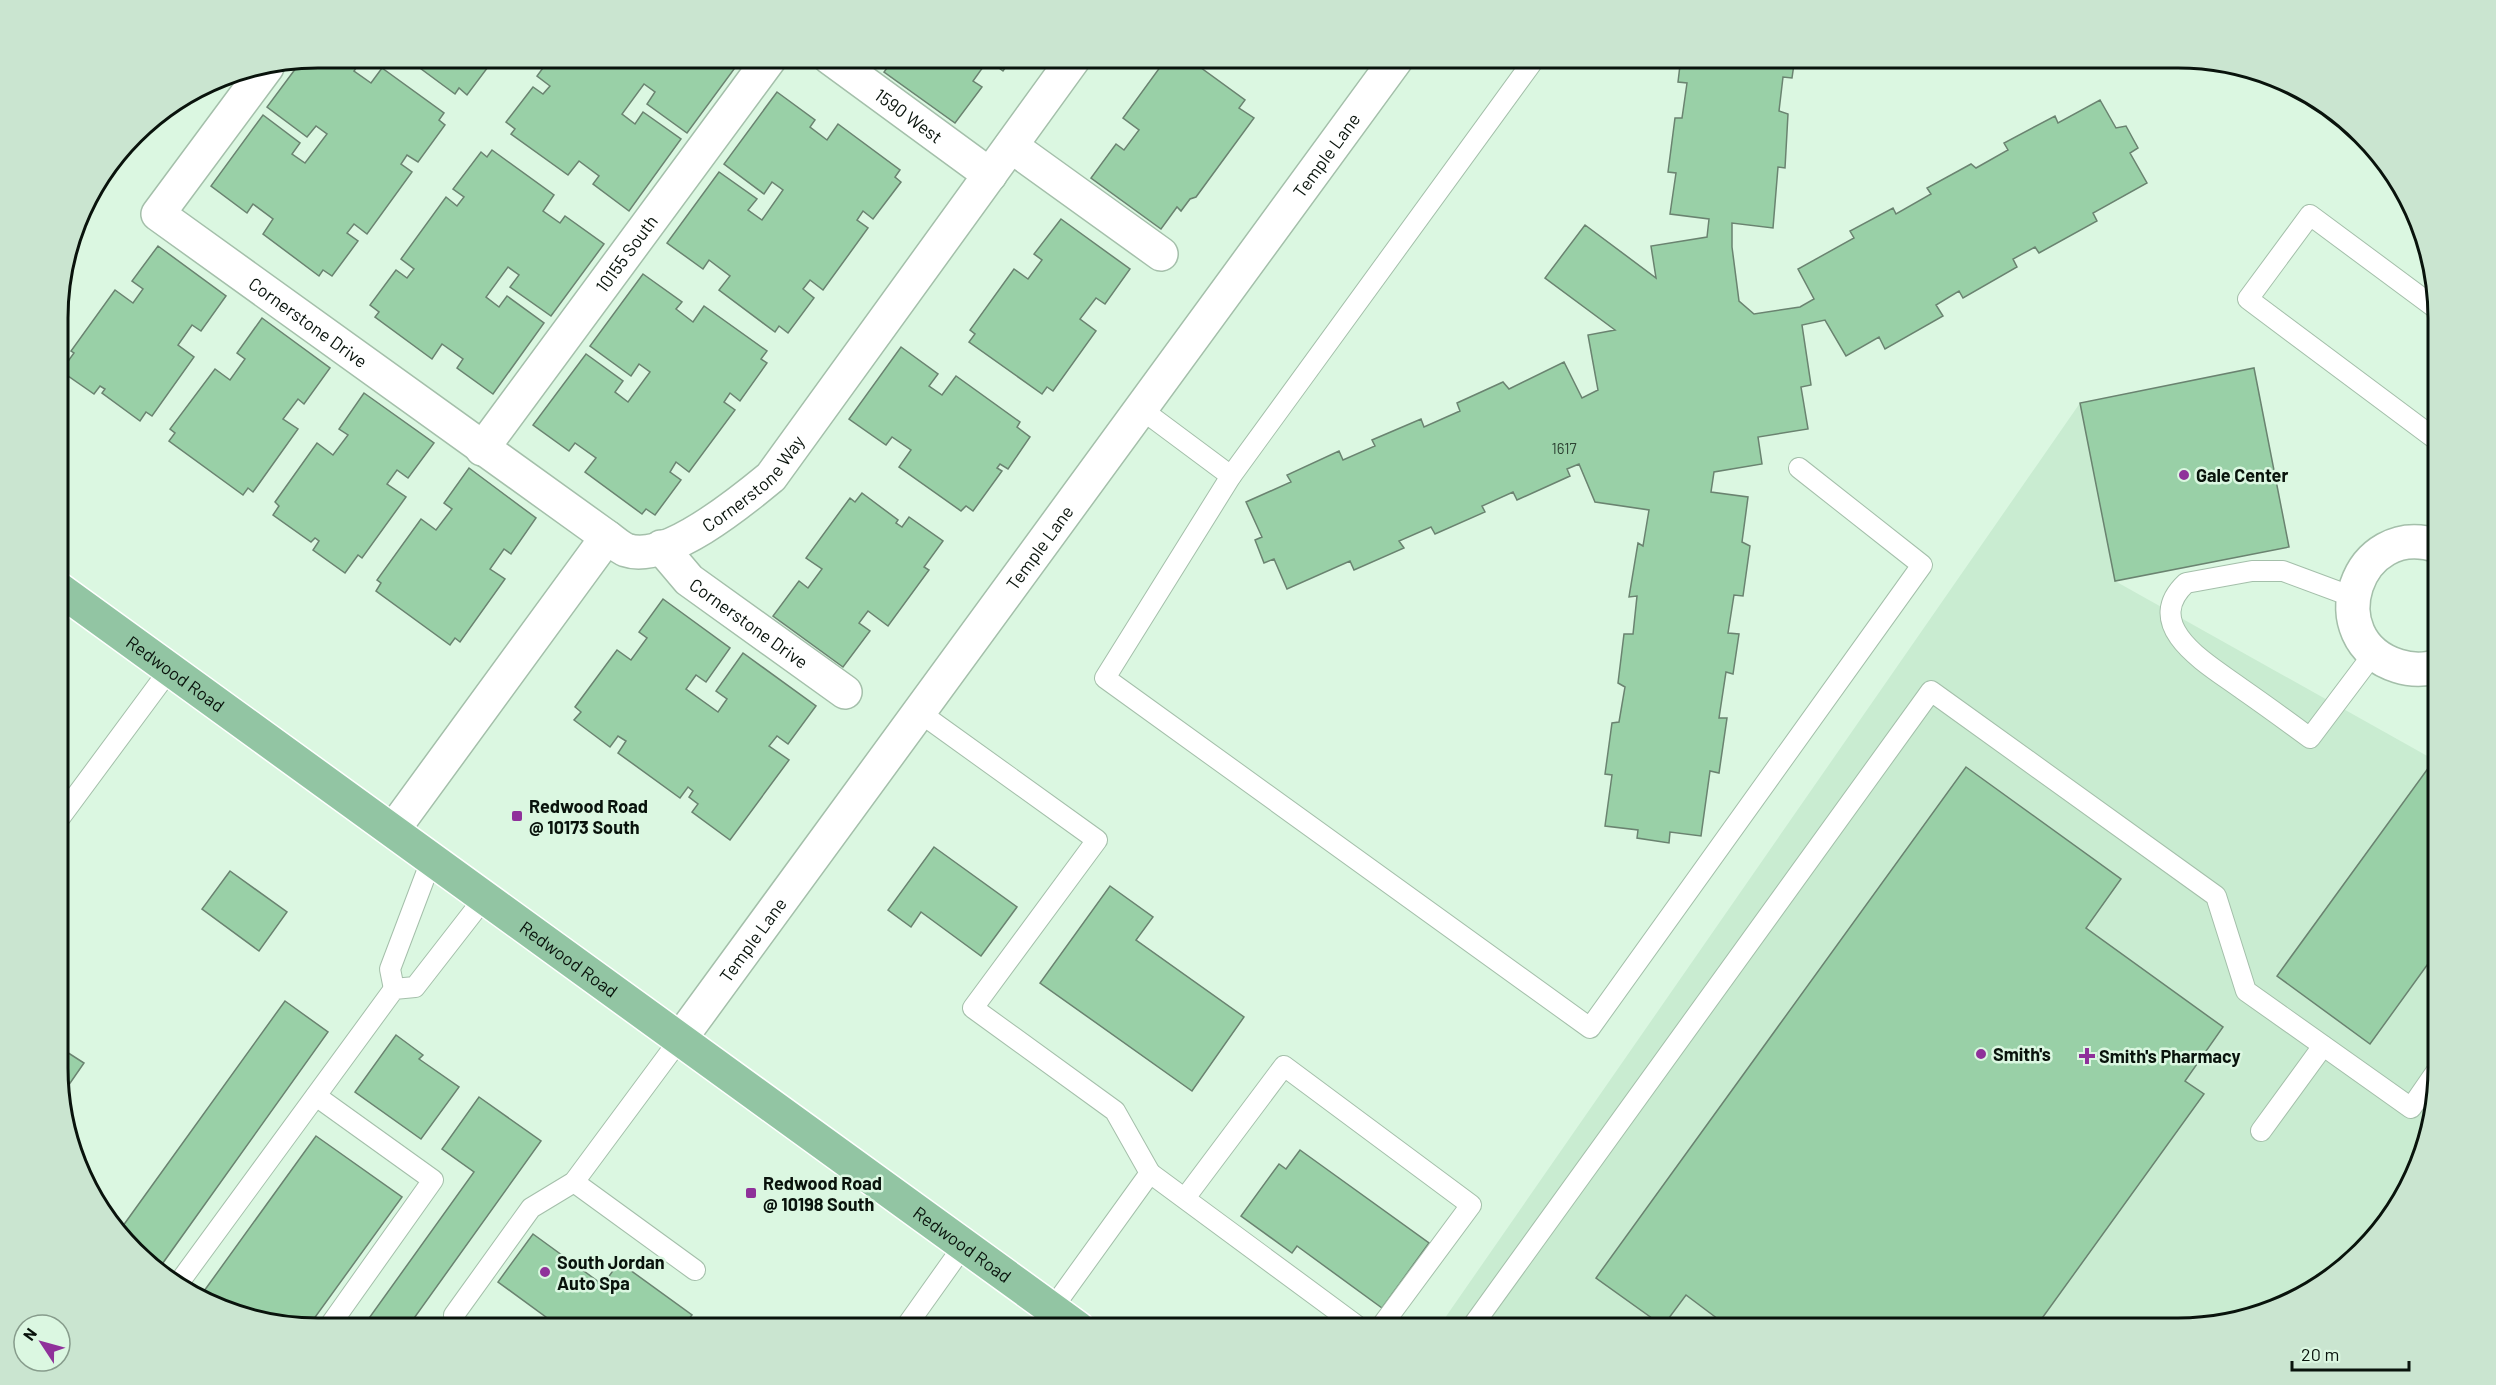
<svg xmlns="http://www.w3.org/2000/svg" width="2496" height="1385" font-family="Barlow,sans-serif">
	<style>
		.built { fill: #c9ecd1 }
		.building { fill: #99d0a7; stroke: #6a8370; stroke-width: 1.5 }
		.lines { fill: none; stroke-linecap: round; stroke-linejoin: round }
		.service-casing { stroke: #a4bfaa; stroke-width: 22 }
		.minor-casing { stroke: #a4bfaa; stroke-width: 36 }
		.primary-casing { stroke: #fff; stroke-width: 36 }
		.service { stroke: #fff; stroke-width: 20 }
		.minor { stroke: #fff; stroke-width: 33 }
		.primary { stroke: #92c5a3; stroke-width: 33 }
		.poi-dot { fill: #8f319a; stroke: #dbf7e1; stroke-width: 2 }
		.labels { text-anchor: middle; dominant-baseline: central; stroke-width: 5; stroke-linejoin: round; paint-order: stroke }
		.number-label { font-size: 15px; fill: #2d4233 }
		.street-label { font-size: 18px; fill: #09130c; stroke: #dbf7e1 }
		.poi-label { font-size: 18px; font-weight: bold; fill: #09130c; stroke: #dbf7e1; text-anchor: start }
		.rim { fill: none; stroke: #09130c; stroke-width: 3 }
	</style>
	<rect width="100%" height="100%" fill="#dbf7e1"/>
	<!-- built -->
	<path class="built" d="M2080,403L2115,581L2438,762V1084L2404,1197L2323,1284L2262,1314L2195,1327L1438,1328Z"/>
	<!-- building -->
	<g class="building">
		<path d="M318,57H350L359,64L354,71L371,83L382,68L444,113L439,120L445,125L418,162L407,155L401,164L412,172L367,234L354,224L347,233L358,241L332,276L323,270L319,276L263,234L273,219L253,204L247,213L211,186L263,115L300,143L292,154L305,163L327,134L316,126L307,137L267,107L302,60Z"/>
		<path d="M405,57H491L494,59L467,95L459,88L455,94Z"/>
		<path d="M551,57H734L740,61L687,133L647,104L655,92L644,84L622,114L635,124L643,112L681,139L629,211L593,184L599,176L579,161L568,175L511,134L515,129L506,122L533,87L543,94L550,86L537,76Z"/>
		<path d="M862,57H884L877,68Z"/>
		<path d="M895,57H1013L1003,71L988,60L973,81L982,87L955,123L884,72Z"/>
		<path d="M1178,57H1186L1245,100L1239,108L1254,118L1196,197L1190,199L1181,211L1177,207L1161,229L1091,178L1116,144L1124,150L1139,130L1123,118L1166,59L1173,64Z"/>
		<path d="M1268,57H1292L1283,68Z"/>
		<path d="M1681,57H1795L1792,78L1783,77L1779,111L1788,114L1785,168L1778,167L1773,228L1732,223V247L1739,301L1754,314L1800,307L1814,299L1798,269L1854,238L1850,231L1893,208L1896,214L1931,194L1927,188L1971,164L1976,168L2008,150L2004,143L2055,116L2058,123L2100,100L2116,128L2126,126L2138,148L2130,153L2147,183L2093,213L2097,221L2039,253L2035,247L2013,259L2017,267L1963,298L1959,291L1936,305L1943,316L1885,349L1879,337L1846,356L1825,320L1802,325L1811,385L1801,387L1808,429L1758,437L1762,464L1714,472L1711,492L1748,497L1742,542L1750,546L1743,596L1734,595L1728,633L1739,634L1733,674L1726,672L1719,718H1727L1719,773L1710,771L1701,836L1670,832L1669,843L1637,838L1638,830L1605,826L1612,775L1605,774L1612,723L1619,722L1625,687L1618,683L1624,634H1633L1637,596L1629,597L1638,543L1643,546L1649,510L1595,502L1579,464L1567,469L1570,476L1517,500L1513,492L1482,506L1485,512L1435,534L1431,527L1399,541L1404,548L1354,570L1350,561L1287,589L1274,559L1264,563L1255,540L1262,537L1246,502L1291,482L1287,475L1339,451L1343,460L1375,446L1372,440L1421,419L1424,427L1460,411L1457,403L1503,382L1509,389L1564,362L1582,398L1598,390L1588,335L1615,330L1545,278L1585,225L1656,278L1651,246L1707,237L1709,219L1670,214L1676,173L1668,172L1675,118H1682L1687,83L1678,82Z"/>
		<path d="M777,92L815,120L810,127L827,140L838,124L900,170L895,177L901,182L873,219L863,211L857,220L868,228L823,290L810,280L803,289L814,298L788,333L779,326L775,332L719,290L730,276L709,260L703,269L667,243L719,172L757,199L748,210L762,220L783,190L772,182L764,194L724,164Z"/>
		<path d="M492,150L554,195L543,211L560,223L565,216L604,244L551,316L510,287L519,275L508,267L486,297L499,307L507,296L544,323L493,394L457,368L463,359L442,344L432,359L375,317L379,312L370,305L396,270L407,278L414,269L401,259L446,197L457,206L464,197L453,189L481,152L487,157Z"/>
		<path d="M1061,219L1130,269L1105,304L1096,298L1080,319L1096,331L1053,391L1047,387L1042,394L969,342L975,334L970,330L1014,269L1028,279L1042,260L1034,254Z"/>
		<path d="M158,246L226,296L201,331L192,325L178,345L194,357L152,416L146,412L140,421L102,393L105,389L100,386L94,394L61,371L74,353L71,351L115,290L133,303L143,289L132,281Z"/>
		<path d="M643,274L682,302L676,309L693,322L704,306L767,351L761,359L767,363L740,401L730,393L724,402L735,410L689,472L676,462L670,472L681,480L655,515L646,509L642,514L585,472L596,458L575,443L569,451L533,425L586,354L623,381L615,392L628,402L650,372L639,364L631,376L590,346Z"/>
		<path d="M262,318L330,368L304,404L298,399L283,419L298,429L253,492L248,488L243,495L169,441L175,433L170,429L215,369L230,380L245,359L237,353Z"/>
		<path d="M901,347L938,374L929,386L942,395L956,376L1020,422L1017,427L1030,437L1008,469L1000,464L997,468L1002,471L973,511L966,506L961,511L899,467L911,450L892,437L886,445L849,419Z"/>
		<path d="M2254,368L2289,547L2115,581L2080,403Z"/>
		<path d="M364,393L434,443L408,478L397,470L387,484L406,497L362,558L358,555L345,573L313,550L319,541L315,538L311,542L273,515L279,506L275,502L317,443L333,455L348,435L339,429Z"/>
		<path d="M469,468L536,518L511,554L504,549L490,569L505,579L460,642L455,638L450,645L376,591L381,583L377,580L421,519L436,530L452,509L444,503Z"/>
		<path d="M862,493L898,520L896,523L902,527L909,517L943,541L924,567L929,570L888,626L868,611L859,623L870,631L843,667L773,616L799,581L808,588L822,569L806,558L850,498L855,502Z"/>
		<path d="M663,599L730,648L706,682L696,675L686,689L718,712L727,699L716,691L743,653L816,706L788,744L777,736L769,746L789,760L730,840L692,812L698,804L689,797L693,791L688,787L680,798L618,753L626,741L618,736L610,747L574,720L581,712L575,707L617,650L631,660L647,638L639,632Z"/>
		<path d="M1966,767L2121,879L2086,928L2223,1027L2185,1081L2204,1094L2035,1328H1730L1686,1295L1663,1326L1596,1278Z"/>
		<path d="M2429,767L2438,773V950L2370,1044L2277,976Z"/>
		<path d="M934,847L1017,907L981,956L921,912L911,927L888,910Z"/>
		<path d="M230,871L287,912L259,951L202,909Z"/>
		<path d="M1110,886L1153,917L1136,940L1244,1017L1192,1091L1040,983Z"/>
		<path d="M285,1001L328,1032L160,1267L120,1230Z"/>
		<path d="M396,1035L423,1055L419,1059L459,1087L421,1139L355,1092Z"/>
		<path d="M59,1047L84,1063L59,1099Z"/>
		<path d="M479,1097L541,1141L407,1328H362L474,1172L442,1149Z"/>
		<path d="M316,1136L402,1197L308,1327L250,1319L199,1298Z"/>
		<path d="M1300,1150L1429,1243L1382,1308L1297,1246L1292,1253L1241,1216L1279,1164L1286,1169Z"/>
		<path d="M533,1234L603,1285L619,1262L692,1315L682,1328H561L498,1282Z"/>
	</g>
	<g class="lines">
		<!-- service casing -->
		<g class="service-casing">
			<g id="service">
				<path d="M1536,57L1231,476L1105,678L1590,1028L1922,565L1799,468"/>
				<path d="M2438,310L2310,215L2248,299L2438,441"/>
				<path d="M1141,409L1231,476"/>
				<path d="M2353,597L2283,571H2252L2186,583C2139,627 2211,666 2242,689C2265,705 2287,721 2310,738L2374,653"/>
				<path d="M919,712L1097,840L973,1008L1115,1111L1150,1173L1052,1309"/>
				<path d="M59,819L170,669"/>
				<path d="M394,989L390,969L432,858"/>
				<path d="M316,1096L433,1180L328,1328"/>
				<path d="M2261,1131L2323,1046"/>
				<path d="M1150,1173L1360,1328"/>
				<path d="M574,1182L695,1270"/>
				<path d="M1185,1198L1284,1066L1471,1205L1380,1328"/>
				<path d="M178,1284L394,989L415,987L485,897"/>
				<path d="M454,1315L531,1208L574,1182L680,1039"/>
				<path d="M905,1328L964,1245"/>
				<path d="M1471,1328L1931,691L2216,896L2246,991L2411,1108L2438,1069"/>
			</g>
		</g>
		<!-- minor casing -->
		<g class="minor-casing">
			<g id="minor">
				<path id="s1" d="M829,57L990,175"/>
				<path id="s2" d="M267,67L158,214L607,537C613,541 619,547 626,550C666,564 742,501 771,477L1075,57"/>
				<path d="M1011,146L1161,254"/>
				<path id="s3" d="M482,449L771,57"/>
				<path d="M2438,546C2356,518 2316,640 2398,666C2410,670 2427,671 2438,665"/>
				<path id="s4" d="M661,547L689,580L845,692"/>
				<path d="M393,830L607,537"/>
				<path id="s5" d="M680,1039L1398,57"/>
			</g>
		</g>
		<!-- primary casing -->
		<g class="primary-casing">
			<g id="primary">
				<path id="s6" d="M59,589L1078,1328"/>
			</g>
		</g>
		<!-- service -->
		<use href="#service" class="service"/>
		<!-- minor -->
		<use href="#minor" class="minor"/>
		<!-- primary -->
		<use href="#primary" class="primary"/>
	</g>
	<!-- markers -->
	<g class="poi-dot">
		<circle cx="2184" cy="475" r="6"/>
		<rect x="511" y="810" width="12" height="12" rx="3"/>
		<circle cx="1981" cy="1054" r="6"/>
		<path d="M2084 1047h6v6h6v6h-6v6h-6v-6h-6v-6h6z"/>
		<rect x="745" y="1187" width="12" height="12" rx="3"/>
		<circle cx="545" cy="1272" r="6"/>
	</g>
	<g class="labels">
		<!-- number labels -->
		<g class="number-label">
			<text x="1564" y="448">1617</text>
		</g>
		<!-- street labels -->
		<g class="street-label">
			<text stroke="none"><textPath href="#s1" startOffset="99">1590 West</textPath></text>
			<text stroke="none"><textPath href="#s5" startOffset="1095">Temple Lane</textPath></text>
			<text stroke="none"><textPath href="#s3" startOffset="243">10155 South</textPath></text>
			<text stroke="none"><textPath href="#s2" startOffset="368">Cornerstone Drive</textPath></text>
			<text stroke="none"><textPath href="#s2" startOffset="909">Cornerstone Way</textPath></text>
			<text stroke="none"><textPath href="#s5" startOffset="609">Temple Lane</textPath></text>
			<text stroke="none"><textPath href="#s4" startOffset="117">Cornerstone Drive</textPath></text>
			<text stroke="none"><textPath href="#s6" startOffset="144">Redwood Road</textPath></text>
			<text stroke="none"><textPath href="#s5" startOffset="123">Temple Lane</textPath></text>
			<text stroke="none"><textPath href="#s6" startOffset="630">Redwood Road</textPath></text>
			<text stroke="none"><textPath href="#s6" startOffset="1116">Redwood Road</textPath></text>
		</g>
		<!-- poi labels -->
		<g class="poi-label">
			<text x="2196" y="475">Gale Center</text>
			<text x="529" y="806">Redwood Road<tspan x="529" dy="21">@ 10173 South</tspan></text>
			<text x="1993" y="1054">Smith's</text>
			<text x="2099" y="1056">Smith's Pharmacy</text>
			<text x="763" y="1183">Redwood Road<tspan x="763" dy="21">@ 10198 South</tspan></text>
			<text x="557" y="1262">South Jordan<tspan x="557" dy="21">Auto Spa</tspan></text>
		</g>
	</g>
	<!-- crop -->
	<path d="M0 0H2496V1385H0ZM318 68H2178A250 250 0 0 1 2428 318V1068A250 250 0 0 1 2178 1318H318A250 250 0 0 1 68 1068V318A250 250 0 0 1 318 68Z" fill="#cae5d0" fill-rule="evenodd"/>
	<path class="rim" d="M318 68H2178A250 250 0 0 1 2428 318V1068A250 250 0 0 1 2178 1318H318A250 250 0 0 1 68 1068V318A250 250 0 0 1 318 68Z"/>
	<!-- north arrow -->
	<g transform="translate(42 1343) rotate(306)"><circle r="28" fill="#dbf7e1" stroke="#879c8c" stroke-width="1.5"/>
	<path d="M0-4.5L10 22L0 15L-10 22Z" fill="#8f319a"/>
	<text y="-9" font-size="16" font-weight="bold" text-anchor="middle" fill="#09130c">N</text>
	</g>
	<!-- scale -->
	<path d="M2292 1361v9h117v-9" fill="none" stroke="#09130c" stroke-width="3"/>
	<text x="2301" y="1361" font-size="18" fill="#09130c" stroke="#dbf7e1" stroke-width="4.5" paint-order="stroke">20 m</text>
</svg>
